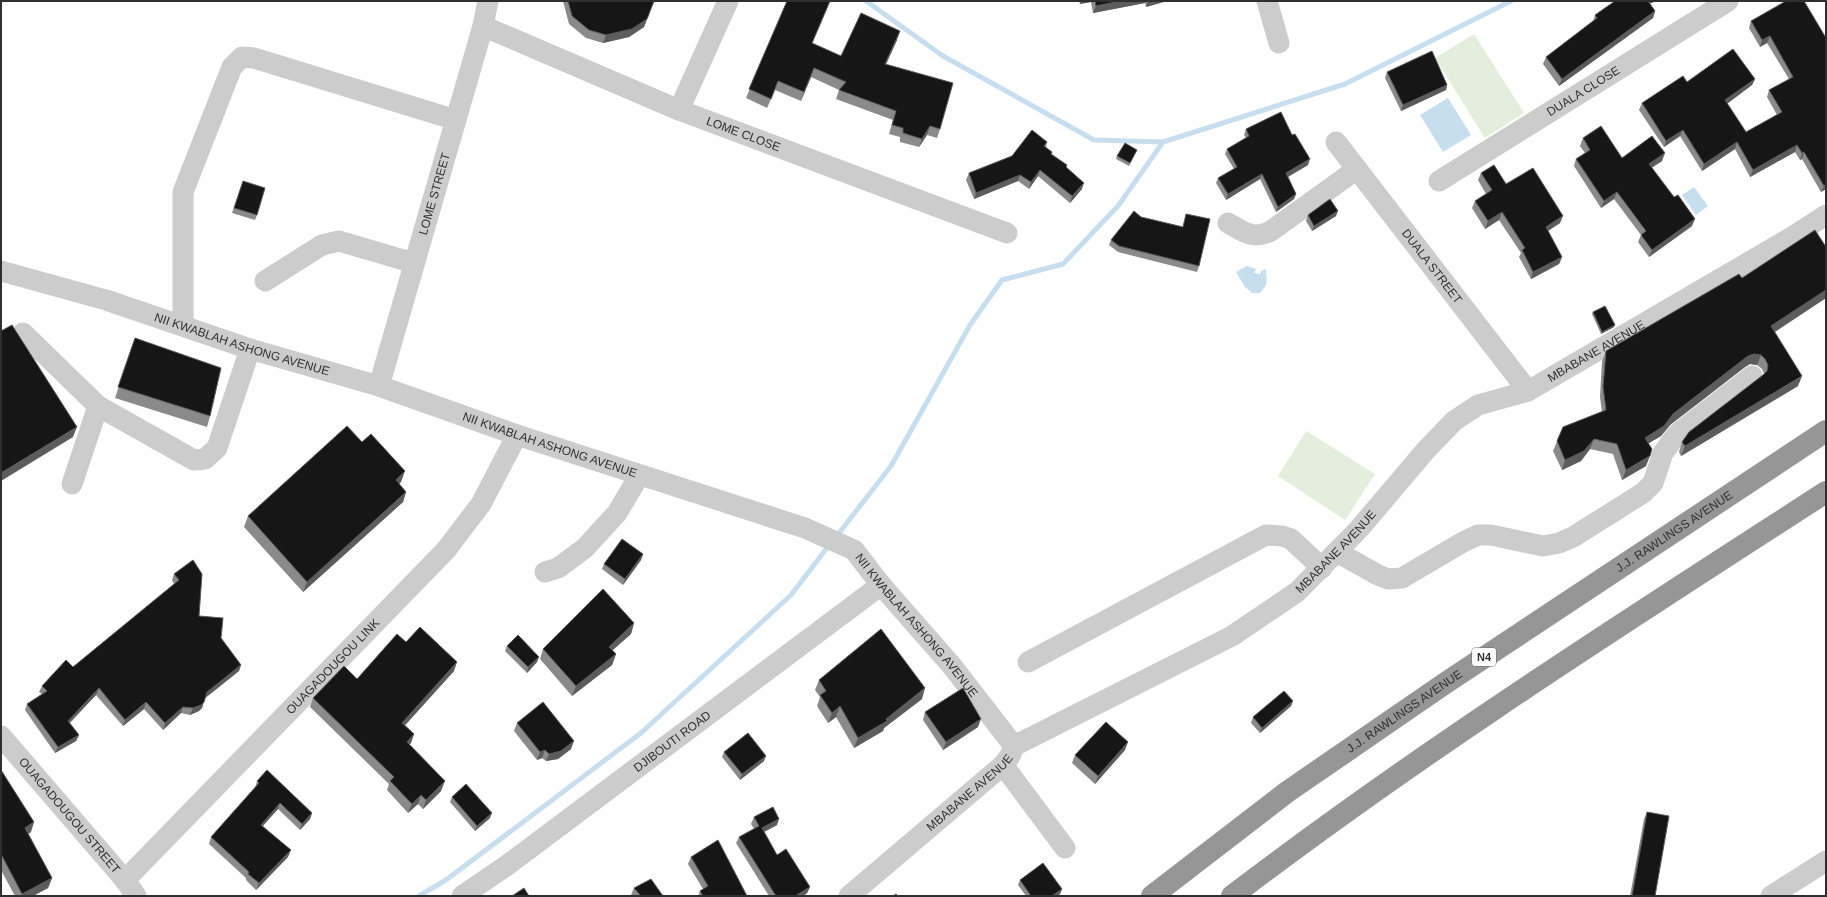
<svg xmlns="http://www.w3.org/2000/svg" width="1827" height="897" font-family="Helvetica,sans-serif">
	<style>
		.green { fill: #e5eedc }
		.water { fill: #c7deef }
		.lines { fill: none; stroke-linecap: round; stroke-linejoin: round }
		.stream { stroke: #c7deef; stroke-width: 5 }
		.minor { stroke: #ccc; stroke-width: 21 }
		.highway { stroke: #969696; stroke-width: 22 }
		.wall { fill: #8a8a8a }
		.shaded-wall { fill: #5c5c5c }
		.building { fill: #161616; stroke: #5c5c5c }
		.labels { text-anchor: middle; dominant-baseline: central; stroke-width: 4; stroke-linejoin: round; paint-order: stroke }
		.shield { fill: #fff; stroke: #6d6d6d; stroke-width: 1 }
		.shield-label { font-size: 11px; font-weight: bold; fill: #2f2f2f }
		.street-label { font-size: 12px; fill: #2f2f2f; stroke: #fff }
	</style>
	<rect width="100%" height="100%" fill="#fff"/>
	<!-- green -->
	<g class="green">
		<path d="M1474,34L1524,113L1485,138L1435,58Z"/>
		<path d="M1306,431L1375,474L1345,520L1278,476Z"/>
	</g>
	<!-- water -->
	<g class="water">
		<path d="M1448,98L1471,135L1443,152L1420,115Z"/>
		<path d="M1694,187L1708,206L1696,215L1682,195Z"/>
		<path d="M1247,266L1256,269L1254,273L1260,274L1261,271L1266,269C1266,282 1270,282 1260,293H1252L1245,287L1236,272Z"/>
	</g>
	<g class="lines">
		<!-- stream -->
		<g class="stream">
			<path d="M866,1L943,56L1094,140L1163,142"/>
			<path d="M836,537L891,466L970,325L1002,280L1063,264L1118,206L1163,142L1345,84L1511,1"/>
			<path d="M419,896L446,880L641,733L791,595L830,544"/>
		</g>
		<!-- minor -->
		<g class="minor">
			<path d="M1267,1L1279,43"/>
			<path id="s1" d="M483,26L679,110L1007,233"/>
			<path d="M679,110L728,1"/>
			<path id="s2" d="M1336,142L1528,391"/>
			<path id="s3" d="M1439,181L1728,1"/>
			<path d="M1228,223C1245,232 1252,240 1271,231L1357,169"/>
			<path id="s4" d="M1,271L106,300L250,349L379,386L517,435L805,528L854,550L881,585L952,666L1014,746"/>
			<path d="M265,281L322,245L339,241L414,263"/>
			<path d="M183,325V192L232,67L242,57L254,58L456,120"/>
			<path d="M23,333L98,406L194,460L205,459L217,448L250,349"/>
			<path id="s5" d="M379,386L483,26L488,1"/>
			<path d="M72,484L98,406"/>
			<path d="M1337,552L1378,575L1388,579L1402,578L1463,542L1478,535H1491L1543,546L1559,543L1573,537L1643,493L1653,483L1663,453L1677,434L1752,376"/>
			<path d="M545,572L558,568L585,548L617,513L639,476"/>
			<path d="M1028,662L1266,535L1282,536L1291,539L1322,568"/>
			<path id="s6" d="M1,736L125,880L136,896"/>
			<path d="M1003,765L1065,848"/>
			<path id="s7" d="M125,880L446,550L481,504L517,435"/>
			<path id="s8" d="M462,896L506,866L881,585"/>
			<path id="s9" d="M849,896L1003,765L1010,756L1014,746L1232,636L1297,592L1359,529L1426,450L1454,421L1478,405L1528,391L1792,237L1826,215"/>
			<path d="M1771,896L1826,861"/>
		</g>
		<!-- highway -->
		<g class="highway">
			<path id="s10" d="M1152,896L1287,792L1444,684L1826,431"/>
			<path d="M1232,896C1422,751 1625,622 1826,492"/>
		</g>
	</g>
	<!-- wall -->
	<g class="wall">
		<path d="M563,1H654L644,27L629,37L603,43L586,38L569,24Z"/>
		<path d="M787,1H830L812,44L841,56L897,40L886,64L940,129L937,138L927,135L919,147L900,142V137L889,134L893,120L836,99L839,90L811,77L801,101L775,90L767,108L746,98Z"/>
		<path d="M1079,1H1167L1146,7L1145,3L1093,13L1091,2L1080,4Z"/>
		<path d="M1650,4L1655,11L1653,18L1559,86L1543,64L1546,57L1593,22L1595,15Z"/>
		<path d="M1751,21L1826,38V189L1821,192L1802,159L1800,160L1795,152L1750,177L1735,149L1702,171L1680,136L1664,147L1639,110L1642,103L1687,82L1755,79L1752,85L1727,103L1746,132L1777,115L1767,97L1769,90L1789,79L1767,43L1760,47L1749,28Z"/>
		<path d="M1387,72L1447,85L1446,90L1401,111L1385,78Z"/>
		<path d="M1246,129L1292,135L1308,165L1288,177L1296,194L1294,199L1276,212L1260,179L1226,200L1216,183L1218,178L1234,169L1225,154L1227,149L1246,138L1244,135Z"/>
		<path d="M1583,138L1622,158L1662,161L1652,167L1692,226L1649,257L1638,242L1641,235L1614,199L1601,208L1574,166L1576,159L1585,153L1580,146Z"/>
		<path d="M1047,142L1046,147L1052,155L1066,167L1082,189L1070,203L1038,176L1029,189L1018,181L974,199L966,180L969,173Z"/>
		<path d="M1137,150L1129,166L1116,159L1117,156Z"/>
		<path d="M1481,173L1506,184L1560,223L1548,231L1562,257L1559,264L1531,279L1519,257L1521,253L1499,220L1485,229L1472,208L1475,201L1486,194L1478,180Z"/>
		<path d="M243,181L257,215L255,220L232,213Z"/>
		<path d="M1186,214L1199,266L1197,272L1118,252L1109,245L1111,240L1141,217L1183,227Z"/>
		<path d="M1308,215L1336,216L1312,231L1306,221Z"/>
		<path d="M1742,278L1826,298L1775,332L1798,386L1681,456L1679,452L1682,442L1764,374L1762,369L1757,365L1750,364L1745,367L1670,425L1661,436L1648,443L1646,466L1622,480L1613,454L1590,449L1581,461L1562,470L1553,451L1563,427L1602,412L1600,397L1602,361L1606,351Z"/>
		<path d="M1593,312L1614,327L1601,334L1592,314Z"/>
		<path d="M135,338L210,416L207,427L115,398Z"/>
		<path d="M362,442L401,482L399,484L406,492L403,502L303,592L244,527L248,516Z"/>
		<path d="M643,554L641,560L623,585L602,569L604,564Z"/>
		<path d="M193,560L199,616L221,638L241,665L239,671L205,698L202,708L199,711L190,715L181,713L163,730L144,709L123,726L96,695L70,723L79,735L76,741L55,753L25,710L27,704L42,694L39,692L42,686L73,667L174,584L172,580L174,574Z"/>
		<path d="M634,623L631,634L612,650L616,654L612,665L572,696L540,659L543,649Z"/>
		<path d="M406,642L454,671L405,725L414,734L411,743L409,745L441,791L423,809L418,804L408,813L387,790L389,784L310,707L313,698L357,679Z"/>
		<path d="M507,646L537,662L527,673L505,651Z"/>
		<path d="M819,680L922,699L884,728L883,731L854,748L836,717L828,723L817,706L820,697L815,690Z"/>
		<path d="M1293,701L1291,706L1260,733L1251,723L1253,717Z"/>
		<path d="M925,712L978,727L943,750L923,720Z"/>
		<path d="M517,723L571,749L558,759L546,761L542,758L537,760L514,731Z"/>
		<path d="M1125,750L1095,784L1072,763L1075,755Z"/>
		<path d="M724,752L764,761L740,780L722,757Z"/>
		<path d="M1,770L31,832L28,834L52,878L48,888L33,896H15L1,870Z"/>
		<path d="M257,781L312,813L310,819L300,830L278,809L263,826L288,857L256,890L246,880V878L209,844L211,837L255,788Z"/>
		<path d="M452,797L490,818L475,831L450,802Z"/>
		<path d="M1647,812L1655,896H1630L1644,819Z"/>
		<path d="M754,817L777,825L764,832L777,855L810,887L807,893L803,896H769L736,843L739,837L754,829L751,824Z"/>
		<path d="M691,857L747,896H698L700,891L703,889L688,864Z"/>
		<path d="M1020,880L1062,889L1060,894L1058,896H1026L1018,885Z"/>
		<path d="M634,888L663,896H632L631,895Z"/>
	</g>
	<!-- shaded-wall -->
	<g class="shaded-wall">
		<path d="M654,1L644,27L629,37L603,43L606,35Z"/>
		<path d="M1081,1H1091V2L1080,4Z"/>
		<path d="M1121,1H1145V3L1093,13L1096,6Z"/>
		<path d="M1148,1H1167L1146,7Z"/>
		<path d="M1647,1H1656L1645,6Z"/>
		<path d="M1655,11L1653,18L1559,86L1562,79Z"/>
		<path d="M900,31L897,40L882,73L885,64Z"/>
		<path d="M1770,36L1767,43L1760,47L1762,40Z"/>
		<path d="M814,68L811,77L801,101L804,92Z"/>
		<path d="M1755,79L1752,85L1723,107L1725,100Z"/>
		<path d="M1447,85L1446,90L1401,111L1403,105Z"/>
		<path d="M930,126L927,135L919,147L922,139Z"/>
		<path d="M1683,130L1680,136L1664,147L1666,141Z"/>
		<path d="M1737,142L1735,149L1702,171L1704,164Z"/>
		<path d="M1797,145L1795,152L1750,177L1753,170Z"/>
		<path d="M1804,152L1802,159L1800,160L1802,153Z"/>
		<path d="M1665,153L1662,161L1647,171L1649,164Z"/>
		<path d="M1310,159L1308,165L1284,179L1286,173Z"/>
		<path d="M1040,170L1038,176L1029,189L1031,182Z"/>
		<path d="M1262,174L1260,179L1226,200L1228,194Z"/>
		<path d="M1020,175L1018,181L974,199L976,193Z"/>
		<path d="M1084,183L1082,189L1070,203L1072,196Z"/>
		<path d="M1826,184V189L1821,192L1824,186Z"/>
		<path d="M1617,192L1614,199L1601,208L1604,201Z"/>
		<path d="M1296,194L1294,199L1276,212L1278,207Z"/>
		<path d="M1338,211L1336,216L1312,231L1314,226Z"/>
		<path d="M1502,212L1499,220L1485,229L1488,221Z"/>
		<path d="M1563,216L1560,223L1543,234L1546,227Z"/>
		<path d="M1695,219L1692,226L1649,257L1652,250Z"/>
		<path d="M1562,257L1559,264L1531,279L1533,272Z"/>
		<path d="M1826,290V298L1768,336L1771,326Z"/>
		<path d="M1615,325L1614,327L1601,334L1602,332Z"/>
		<path d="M1754,354L1761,355L1757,365L1750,364L1745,367L1670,425L1661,436L1641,448L1645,438L1673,414L1748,356Z"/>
		<path d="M1802,376L1798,386L1681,456L1685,446Z"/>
		<path d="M77,427L73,437L1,481V473Z"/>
		<path d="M1594,439L1590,449L1581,461L1562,470L1565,460Z"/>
		<path d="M1650,456L1646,466L1622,480L1626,470Z"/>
		<path d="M405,471L401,482L392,490L396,480Z"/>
		<path d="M406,492L403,502L303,592L307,582Z"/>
		<path d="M643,554L641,560L623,585L625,579Z"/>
		<path d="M634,623L631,634L605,657L609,647Z"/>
		<path d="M616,654L612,665L572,696L576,686Z"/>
		<path d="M539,657L537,662L527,673L528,667Z"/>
		<path d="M457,662L454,671L399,732L402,723Z"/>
		<path d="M241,665L239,671L204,699L207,692Z"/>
		<path d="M99,688L96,695L65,727L68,721Z"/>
		<path d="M925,688L922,699L884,728L883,731L854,748L858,738L886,719Z"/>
		<path d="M1293,701L1291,706L1260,733L1262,728Z"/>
		<path d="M146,702L144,709L123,726L125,720Z"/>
		<path d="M204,702L202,708L199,711L190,715L193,708Z"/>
		<path d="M840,706L836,717L828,723L832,713Z"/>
		<path d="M183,707L181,713L163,730L165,723Z"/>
		<path d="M981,719L978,727L943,750L946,742Z"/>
		<path d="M414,734L411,743L403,751L407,742Z"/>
		<path d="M79,735L76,741L55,753L58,747Z"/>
		<path d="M574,741L571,749L558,759L546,761L549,754Z"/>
		<path d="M1128,742L1125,750L1095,784L1098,776Z"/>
		<path d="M545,750L542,758L537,760L540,752Z"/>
		<path d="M766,756L764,761L740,780L742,774Z"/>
		<path d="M445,781L441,791L423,809L426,800Z"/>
		<path d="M421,795L418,804L408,813L412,804Z"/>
		<path d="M280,803L278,809L258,831L261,825Z"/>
		<path d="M312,813L310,819L300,830L302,824Z"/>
		<path d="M492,813L490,818L475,831L477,826Z"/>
		<path d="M779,819L777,825L760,834L762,828Z"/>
		<path d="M34,822L31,832L22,838L25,828Z"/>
		<path d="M291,850L288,857L256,890L259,883Z"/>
		<path d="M52,878L48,888L33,896H21L22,894Z"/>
		<path d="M810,887L807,893L803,896H795Z"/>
		<path d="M1062,889L1060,894L1058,896H1052Z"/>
	</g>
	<!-- building -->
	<g class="building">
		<path d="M568,1H654L647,19L632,29L606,35L589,30L572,16Z"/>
		<path d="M787,1H830L812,43L841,56L861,13L900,31L885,64L953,83L940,129L930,126L922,139L903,133V128L892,125L896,111L839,90L846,82L814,68L804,92L778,81L771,99L749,89Z"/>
		<path d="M1095,1H1121L1096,6Z"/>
		<path d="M1615,1H1648L1655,11L1562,79L1546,57L1597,18L1595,15Z"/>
		<path d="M1786,1H1804L1826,38V184L1824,186L1804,152L1802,153L1797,145L1753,170L1737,142L1704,164L1683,130L1666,141L1642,103L1683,76L1687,82L1733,49L1755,79L1725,100L1746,132L1782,112L1769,90L1793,77L1770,36L1762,40L1751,21Z"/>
		<path d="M1432,51L1447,85L1403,105L1387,72Z"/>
		<path d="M1281,112L1292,135L1295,134L1310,159L1286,173L1296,194L1278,207L1262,174L1228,194L1218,178L1237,167L1227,149L1249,136L1246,129Z"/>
		<path d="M1601,126L1622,158L1652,136L1665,153L1649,164L1674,197L1678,195L1695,219L1652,250L1641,235L1646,231L1617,192L1604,201L1576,159L1590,150L1583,138Z"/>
		<path d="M1032,130L1047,142L1044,146L1052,152L1051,154L1067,165L1066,167L1084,183L1072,196L1040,170L1031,182L1020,175L976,193L969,173L1012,156Z"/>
		<path d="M1125,143L1137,150L1130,163L1117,156Z"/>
		<path d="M1494,165L1506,184L1533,168L1563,216L1546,227L1562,257L1533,272L1522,250L1525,248L1502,212L1488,221L1475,201L1492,190L1481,173Z"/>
		<path d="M243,181L265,188L257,215L234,208Z"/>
		<path d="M1330,199L1338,211L1314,226L1308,215Z"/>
		<path d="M1134,211L1141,217L1183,227L1186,214L1210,219L1199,266L1119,246L1111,240Z"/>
		<path d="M1815,230L1826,247V290L1771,326L1802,376L1685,446L1682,442L1689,432L1763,375L1767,371L1768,365L1765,359L1761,355L1754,354L1748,356L1673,414L1664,426L1645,438L1652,449L1650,456L1626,470L1617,444L1594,439L1584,451L1565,460L1557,441L1563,427L1606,410L1603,387L1606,351L1739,274L1742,278Z"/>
		<path d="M1605,306L1615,325L1602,332L1593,312Z"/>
		<path d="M12,325L77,427L1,473V331Z"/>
		<path d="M135,338L221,368L210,416L118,387Z"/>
		<path d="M347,426L362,442L371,434L405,471L396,480L406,492L307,582L248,516Z"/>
		<path d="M622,539L643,554L625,579L604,564Z"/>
		<path d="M193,560L202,574L199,616L223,618L221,638L241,665L207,692L204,702L201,705L193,708L183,707L165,723L146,702L125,720L99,688L68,721L79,735L58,747L27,704L47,691L42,686L66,660L73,667L179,580L174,574Z"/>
		<path d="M603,589L634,623L609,647L616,654L576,686L543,649Z"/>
		<path d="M420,627L457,662L402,723L414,734L407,742L445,781L426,800L421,795L412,804L390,781L394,777L313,698L344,666L357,679L397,634L406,642Z"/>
		<path d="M881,629L925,688L886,719L887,721L858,738L840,706L832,713L820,695L826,691L819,680Z"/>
		<path d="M518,635L539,657L528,667L507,646Z"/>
		<path d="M963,688L981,719L946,742L925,712Z"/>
		<path d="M1284,691L1293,701L1262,728L1253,717Z"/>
		<path d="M543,702L574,741L561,751L549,754L545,750L540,752L517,723Z"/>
		<path d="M1106,722L1128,742L1098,776L1075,755Z"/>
		<path d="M748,733L766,756L742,774L724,752Z"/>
		<path d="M1,770L34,822L25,828L52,878L22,894L1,854Z"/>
		<path d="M267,770L312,813L302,824L280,803L261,825L291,850L259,883L248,874L249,872L211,837L259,783L257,781Z"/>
		<path d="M466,784L492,813L477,826L452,797Z"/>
		<path d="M773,807L779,819L762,828L777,855L786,849L810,887L795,896H776L739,837L759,826L754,817Z"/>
		<path d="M1647,812L1669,816L1655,896H1632Z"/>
		<path d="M718,840L747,896H703L700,891L708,886L691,857Z"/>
		<path d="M1043,863L1062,889L1052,896H1031L1020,880Z"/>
		<path d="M651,879L663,896H641L634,888Z"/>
		<path d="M524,888L529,896H512Z"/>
		<path d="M896,894L898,896H893Z"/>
	</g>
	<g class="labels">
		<!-- shield labels -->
		<rect class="shield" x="1472" y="648" width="24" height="18" rx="3"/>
		<g class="shield-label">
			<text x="1484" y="657">N4</text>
		</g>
		<!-- street labels -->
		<g class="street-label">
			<text stroke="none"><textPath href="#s3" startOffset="170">DUALA CLOSE</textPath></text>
			<text stroke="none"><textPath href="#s1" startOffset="282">LOME CLOSE</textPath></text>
			<text stroke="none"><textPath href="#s5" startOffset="200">LOME STREET</textPath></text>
			<text stroke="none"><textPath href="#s2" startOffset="157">DUALA STREET</textPath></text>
			<text stroke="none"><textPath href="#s4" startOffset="252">NII KWABLAH ASHONG AVENUE</textPath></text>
			<text stroke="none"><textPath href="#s9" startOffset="939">MBABANE AVENUE</textPath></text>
			<text stroke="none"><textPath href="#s4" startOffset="576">NII KWABLAH ASHONG AVENUE</textPath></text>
			<text stroke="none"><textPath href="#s10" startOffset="637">J.J. RAWLINGS AVENUE</textPath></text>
			<text stroke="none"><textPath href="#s9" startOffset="603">MBABANE AVENUE</textPath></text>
			<text stroke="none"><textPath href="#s4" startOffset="996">NII KWABLAH ASHONG AVENUE</textPath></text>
			<text stroke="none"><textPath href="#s7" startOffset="298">OUAGADOUGOU LINK</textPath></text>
			<text stroke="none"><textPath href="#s10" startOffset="313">J.J. RAWLINGS AVENUE</textPath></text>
			<text stroke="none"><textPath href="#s8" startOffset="261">DJIBOUTI ROAD</textPath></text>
			<text stroke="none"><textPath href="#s9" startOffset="159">MBABANE AVENUE</textPath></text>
			<text stroke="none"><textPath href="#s6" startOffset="105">OUAGADOUGOU STREET</textPath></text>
		</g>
	</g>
	<!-- border -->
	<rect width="1827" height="897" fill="none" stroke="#2f2f2f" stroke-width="4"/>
</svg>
